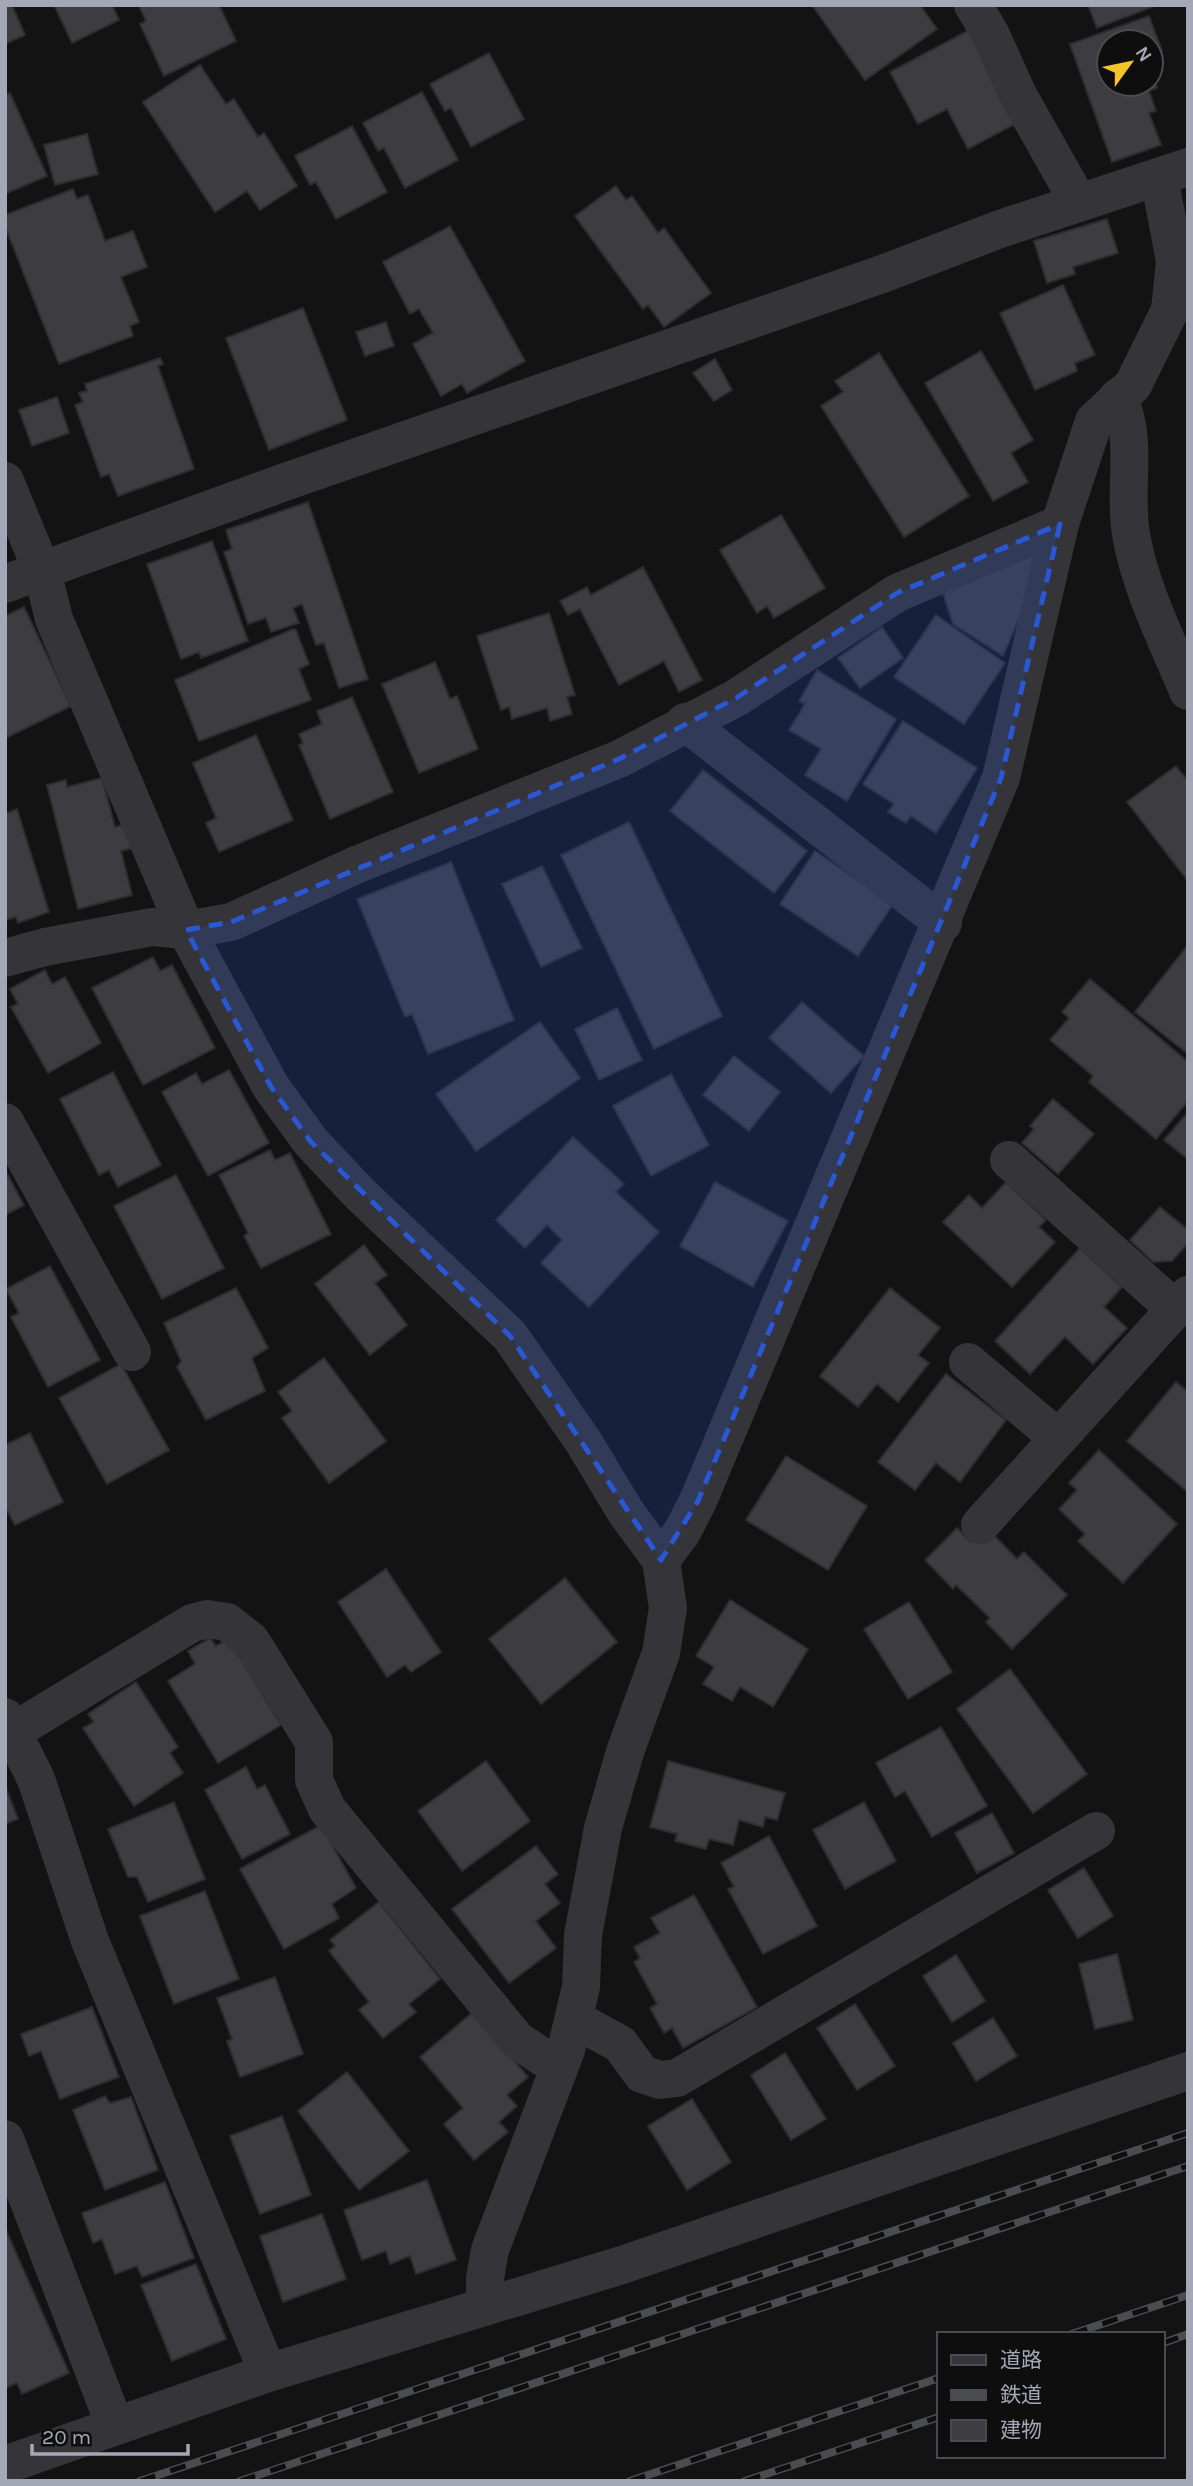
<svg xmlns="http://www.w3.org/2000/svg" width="1193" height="2486" font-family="Karla,'Noto Sans JP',sans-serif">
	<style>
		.building { fill: #3d3d41; stroke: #2d2d30; stroke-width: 2 }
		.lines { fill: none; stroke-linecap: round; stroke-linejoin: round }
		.minor { stroke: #343439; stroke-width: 38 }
		.rail-casing { stroke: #4b4c52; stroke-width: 8 }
		.rail { stroke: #0e0e0f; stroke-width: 5; stroke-dasharray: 16; stroke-linecap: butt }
		.marked { fill: #2a57d4; fill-opacity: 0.2; stroke: #2a57d4; stroke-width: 5; stroke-dasharray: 14 9; stroke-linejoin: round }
	</style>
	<rect width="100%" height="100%" fill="#131314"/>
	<!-- building -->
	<g class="building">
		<path d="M5,5H12L25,35L5,44Z"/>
		<path d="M54,5H112L119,20L72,43Z"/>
		<path d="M219,5L236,41L164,76L140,24L146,21L139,6Z"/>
		<path d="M812,5H920L937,29L865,80Z"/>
		<path d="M1088,5H1157L1097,28Z"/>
		<path d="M1149,16L1162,51L1151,55V42H1109V84H1151V72L1157,88L1149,91L1156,111L1149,113L1161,145L1112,162L1070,44Z"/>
		<path d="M969,30L1017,123L968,149L947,109L918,124L890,72Z"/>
		<path d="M489,53L524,119L471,147L451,108L445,111L430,84Z"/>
		<path d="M200,65L226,104L234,99L258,137L264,133L297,186L260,210L247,191L215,212L143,102Z"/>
		<path d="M422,92L458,160L405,188L384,148L378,151L363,123Z"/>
		<path d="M10,93L47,176L5,194V95Z"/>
		<path d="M352,126L387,192L336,219L316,182L310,185L295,156Z"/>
		<path d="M87,134L98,174L55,185L44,145Z"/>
		<path d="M616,186L626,200L632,196L658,233L664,228L711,293L664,327L648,305L643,309L575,216Z"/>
		<path d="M73,189L77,199L88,195L105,241L133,231L147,267L121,277L139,322L130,326L133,336L59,364L5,226V215Z"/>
		<path d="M1107,219L1118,253L1073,267L1075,274L1047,283L1034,241Z"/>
		<path d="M450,226L525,361L467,393L462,384L441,396L413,344L433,333L419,309L410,314L383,262Z"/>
		<path d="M1063,285L1095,355L1075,363L1077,371L1035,390L1000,313Z"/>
		<path d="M303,308L347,420L269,450L226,338Z"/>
		<path d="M386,322L394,346L365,356L356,332Z"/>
		<path d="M981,351L1033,440L1011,453L1028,482L993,501L925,383Z"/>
		<path d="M879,353L969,496L904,537L821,406L843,392L835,381Z"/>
		<path d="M160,358L163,364L158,366L194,469L118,496L109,474L101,477L75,405L83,402L79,393L87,391L85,384Z"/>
		<path d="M715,359L732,390L714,401L693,373Z"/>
		<path d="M57,397L69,433L32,446L19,410Z"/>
		<path d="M308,502L368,679L339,688L324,643L316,645L302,604L293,608L299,623L271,632L266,618L248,624L224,552L232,549L226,530Z"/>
		<path d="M781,515L825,588L774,618L767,606L757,613L720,550Z"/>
		<path d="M212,541L248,641L201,658L199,652L181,659L147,564Z"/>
		<path d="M1041,549L1028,598L1003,656L953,624L942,590Z"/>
		<path d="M643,567L702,680L679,692L664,661L619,685L580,609L568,615L560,601L587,587L591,595Z"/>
		<path d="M24,607L71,706L8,737L5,732V616Z"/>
		<path d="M549,613L575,695L567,697L572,714L550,721L547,708L512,719L509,707L501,710L477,636Z"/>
		<path d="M936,615L1005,663L964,724L894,677Z"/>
		<path d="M882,627L903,658L860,688L838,658Z"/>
		<path d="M293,629L296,630L309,664L299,669L311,700L199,741L175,680Z"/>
		<path d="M435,662L450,699L457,696L478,749L419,773L382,684Z"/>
		<path d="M817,670L896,719L847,801L805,775L821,749L789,730L805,704L799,701Z"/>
		<path d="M352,697L393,792L330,819L299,745L303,743L299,734L322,724L317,711Z"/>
		<path d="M903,721L977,768L936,833L911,816L906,823L888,812L894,804L863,784Z"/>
		<path d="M256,735L293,820L219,852L206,823L216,818L193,763Z"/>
		<path d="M1176,766L1188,781V881L1127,802Z"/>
		<path d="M703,770L807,851L774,893L670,811Z"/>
		<path d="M102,778L115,827L126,824L132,848L121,851L132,895L78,909L47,785L66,780L67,787Z"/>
		<path d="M17,809L49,912L18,923L16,917L5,920V814Z"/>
		<path d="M629,822L722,1016L654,1049L561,855Z"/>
		<path d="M815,851L893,904L858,956L780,904Z"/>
		<path d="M451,862L514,1020L428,1054L412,1014L405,1017L357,899Z"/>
		<path d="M542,866L582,948L541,967L502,884Z"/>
		<path d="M1188,945V1054L1135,1012Z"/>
		<path d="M153,957L160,971L172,965L215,1048L143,1085L92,988Z"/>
		<path d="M45,970L52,984L65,977L101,1043L48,1073L11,1007L18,1004L10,989Z"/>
		<path d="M1090,979L1188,1062V1101L1156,1139L1089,1082L1093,1076L1050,1040L1069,1018L1062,1012Z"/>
		<path d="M802,1002L864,1056L831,1093L769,1038Z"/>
		<path d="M617,1008L642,1060L599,1080L575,1029Z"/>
		<path d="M540,1022L580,1078L476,1151L436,1094Z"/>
		<path d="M734,1056L780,1092L749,1131L703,1095Z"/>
		<path d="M229,1070L269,1143L208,1176L162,1092L196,1073L202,1084Z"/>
		<path d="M113,1072L161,1165L118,1187L109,1170L99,1175L60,1099Z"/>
		<path d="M671,1074L709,1145L651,1176L613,1106Z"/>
		<path d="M1053,1099L1094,1134L1058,1174L1022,1143L1034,1129L1030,1126Z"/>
		<path d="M1188,1112V1159L1164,1140Z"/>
		<path d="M573,1137L624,1184L616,1192L659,1232L589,1307L541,1263L562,1240L547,1225L525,1248L496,1220Z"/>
		<path d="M270,1150L275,1160L290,1153L331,1234L261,1268L244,1236L248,1233L219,1175Z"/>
		<path d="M5,1170L24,1205L5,1215Z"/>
		<path d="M176,1175L224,1268L162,1299L114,1206Z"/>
		<path d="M715,1182L788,1221L753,1287L680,1246Z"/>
		<path d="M1006,1182L1046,1220L1039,1227L1055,1242L1012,1287L943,1222L969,1195L982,1208Z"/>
		<path d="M1160,1207L1188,1230V1243L1172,1261L1153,1262L1130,1240Z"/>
		<path d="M364,1245L387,1275L375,1283L407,1325L370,1355L315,1284Z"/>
		<path d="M1080,1248L1122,1287L1104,1307L1127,1328L1093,1364L1065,1337L1030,1374L995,1341Z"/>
		<path d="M50,1266L100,1360L48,1387L11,1317L19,1313L6,1289Z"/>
		<path d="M236,1288L268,1348L252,1358L265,1391L206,1420L177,1367L181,1361L164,1323Z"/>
		<path d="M890,1288L940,1328L918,1355L929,1363L898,1402L877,1384L858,1407L820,1376Z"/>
		<path d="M324,1358L386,1441L329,1483L282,1418L292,1411L278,1392Z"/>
		<path d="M121,1364L169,1450L107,1484L59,1398Z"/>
		<path d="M946,1374L1006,1420L960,1482L936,1463L915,1490L878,1462Z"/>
		<path d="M1176,1382L1188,1392V1492L1127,1441Z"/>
		<path d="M30,1433L63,1502L15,1525L8,1512L5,1513V1445Z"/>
		<path d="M1099,1450L1177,1524L1123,1583L1078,1541L1085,1534L1059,1509L1077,1490L1069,1483Z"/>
		<path d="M786,1456L867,1506L828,1570L746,1520Z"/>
		<path d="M986,1527L1017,1559L1024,1552L1067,1595L1012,1649L986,1622L990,1618L956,1585L953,1589L925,1560L957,1528L970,1541Z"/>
		<path d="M386,1569L441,1652L411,1672L405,1665L387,1677L338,1602Z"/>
		<path d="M565,1578L617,1642L541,1704L489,1639Z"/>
		<path d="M730,1600L808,1649L773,1707L740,1687L732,1701L703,1684L714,1667L696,1656Z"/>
		<path d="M909,1602L952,1672L908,1699L864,1629Z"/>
		<path d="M210,1638L216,1646L229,1639L281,1725L218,1763L168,1681L195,1664L188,1651Z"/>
		<path d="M1010,1669L1087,1774L1033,1813L957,1709Z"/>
		<path d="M136,1682L178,1747L170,1753L183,1773L134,1806L83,1728L94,1722L88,1714Z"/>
		<path d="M941,1727L987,1806L932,1837L905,1791L895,1797L876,1763Z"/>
		<path d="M486,1761L530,1821L462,1871L418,1811Z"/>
		<path d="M668,1761L785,1793L777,1820L765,1817L763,1827L739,1820L733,1845L709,1839L706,1849L675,1841L677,1834L650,1827Z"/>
		<path d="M246,1767L257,1789L265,1785L290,1834L242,1859L205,1790Z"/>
		<path d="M5,1786L18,1819L5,1824Z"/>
		<path d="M174,1802L205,1879L148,1902L137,1877H128L108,1829Z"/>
		<path d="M864,1802L896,1861L845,1889L813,1830Z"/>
		<path d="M992,1813L1014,1853L977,1873L955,1833Z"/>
		<path d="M321,1825L356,1888L332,1904L339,1918L284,1949L240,1869Z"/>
		<path d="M769,1836L817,1926L763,1954L728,1889L734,1887L721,1863Z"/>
		<path d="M536,1846L558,1874L545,1884L560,1903L536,1921L556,1948L509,1983L452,1909Z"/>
		<path d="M1084,1868L1113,1916L1078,1938L1048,1890Z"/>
		<path d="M205,1891L239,1979L174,2004L140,1916Z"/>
		<path d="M694,1895L757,2007L683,2048L672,2028L664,2033L650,2008L657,2004L634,1962L640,1958L634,1947L660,1933L651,1918Z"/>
		<path d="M379,1902L440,1979L409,2004L416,2012L383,2038L359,2010L369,2002L329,1951L335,1946L330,1940Z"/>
		<path d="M1117,1954L1133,2020L1095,2029L1079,1964Z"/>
		<path d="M956,1955L985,2001L952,2022L923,1976Z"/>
		<path d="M275,1977L303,2054L240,2077L227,2041L232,2039L217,1998Z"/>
		<path d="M855,2004L895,2066L857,2090L817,2028Z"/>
		<path d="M92,2007L119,2077L60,2099L41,2051L29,2056L21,2034Z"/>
		<path d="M473,2012L528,2077L507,2095L517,2106L499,2122L508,2132L474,2160L444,2124L463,2108L420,2057Z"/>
		<path d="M993,2018L1017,2056L976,2081L953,2043Z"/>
		<path d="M785,2053L826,2119L791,2140L751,2075Z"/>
		<path d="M347,2072L409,2151L359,2190L298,2111Z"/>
		<path d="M105,2096L110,2103L131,2097L158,2170L105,2190L73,2110Z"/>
		<path d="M692,2099L731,2162L687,2190L648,2126Z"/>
		<path d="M282,2116L311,2195L260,2214L230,2136Z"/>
		<path d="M427,2180L456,2260L416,2274L410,2256L390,2264L386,2251L362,2260L344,2210Z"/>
		<path d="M165,2182L194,2258L142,2277L137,2266L115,2274L102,2239L93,2243L82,2213Z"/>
		<path d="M322,2214L346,2279L283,2302L260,2236Z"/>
		<path d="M5,2228L69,2373L22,2394L17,2383L5,2388Z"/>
		<path d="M196,2264L226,2339L172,2361L141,2285Z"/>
	</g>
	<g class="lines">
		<!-- minor -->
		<g class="minor">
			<path d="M973,5L990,33L1018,95L1079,203"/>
			<path d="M1118,397C1139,440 1123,488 1131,534C1140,588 1167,640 1188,691"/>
			<path d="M5,481L42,571L54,619L186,930L271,1087L311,1142L360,1194L510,1336L583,1441L625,1511L661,1560L668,1608L661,1653L625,1752L603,1828L583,1935L581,1987L566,2050L490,2250L485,2278V2307"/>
			<path d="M5,584L282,483L885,273L1000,229L1188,167"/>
			<path d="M685,722L943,923"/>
			<path d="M5,958L45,947L152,927L186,930L231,922L356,865L619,759L736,698L897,593L1060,524"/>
			<path d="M5,1122L132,1352"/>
			<path d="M1009,1160L1175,1309"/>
			<path d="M968,1362L1058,1438"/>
			<path d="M980,1525L1188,1295"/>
			<path d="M661,1560L682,1532L698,1501L1001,778L1060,524L1094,421L1133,385L1170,310L1175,261L1159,177"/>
			<path d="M5,1717L36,1779L90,1941L268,2373"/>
			<path d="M14,1731L192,1623L208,1619L227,1622L251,1641L314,1742V1780L327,1809L517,2040L559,2068"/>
			<path d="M574,2019L620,2044L642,2074L660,2080L677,2078L1096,1831"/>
			<path d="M5,2139L115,2426"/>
			<path d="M5,2465L268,2373L622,2265L1188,2071"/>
		</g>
		<!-- rail casing -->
		<g class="rail-casing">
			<g id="rail">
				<path d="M1072,2334L1188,2295"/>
				<path d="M1163,2343L1188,2334"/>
				<path d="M140,2481L1188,2133"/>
				<path d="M240,2481L1188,2166"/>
				<path d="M630,2481L939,2378"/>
				<path d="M745,2481L939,2417"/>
			</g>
		</g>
		<!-- rail -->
		<use href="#rail" class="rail"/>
	</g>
	<!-- marked area -->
	<path class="marked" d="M1060,524L1001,778L698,1501L661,1560L510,1336L311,1142L271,1087L186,930L231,922L619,759L736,698L897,593Z"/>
	<!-- border -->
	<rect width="1193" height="2486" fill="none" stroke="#a4a7b5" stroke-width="14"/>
	<!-- legend -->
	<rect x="937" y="2332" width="228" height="126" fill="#0e0e0f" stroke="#4a4b51" stroke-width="2"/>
	<rect x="951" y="2355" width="35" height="10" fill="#343439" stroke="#4a4b51" stroke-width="2"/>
	<text x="1000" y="2367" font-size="21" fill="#a4a7b5">道路</text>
	<rect x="951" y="2390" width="35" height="10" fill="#4b4c52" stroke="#4a4b51" stroke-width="2"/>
	<text x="1000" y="2402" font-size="21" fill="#a4a7b5">鉄道</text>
	<rect x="951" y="2420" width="35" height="21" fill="#3d3d41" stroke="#4a4b51" stroke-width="2"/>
	<text x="1000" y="2437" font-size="21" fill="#a4a7b5">建物</text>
	<!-- north arrow -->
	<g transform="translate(1130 63) rotate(57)"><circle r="33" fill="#0e0e0f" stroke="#4a4b51" stroke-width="2"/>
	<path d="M0-5L12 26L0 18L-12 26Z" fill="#f4c52b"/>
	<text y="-10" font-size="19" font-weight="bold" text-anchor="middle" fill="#a4a7b5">N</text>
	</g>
	<!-- scale -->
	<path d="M32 2444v10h156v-10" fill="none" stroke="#a4a7b5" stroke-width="3.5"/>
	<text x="42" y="2444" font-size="21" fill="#a4a7b5" stroke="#0e0e0f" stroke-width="5" paint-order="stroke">20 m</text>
</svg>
